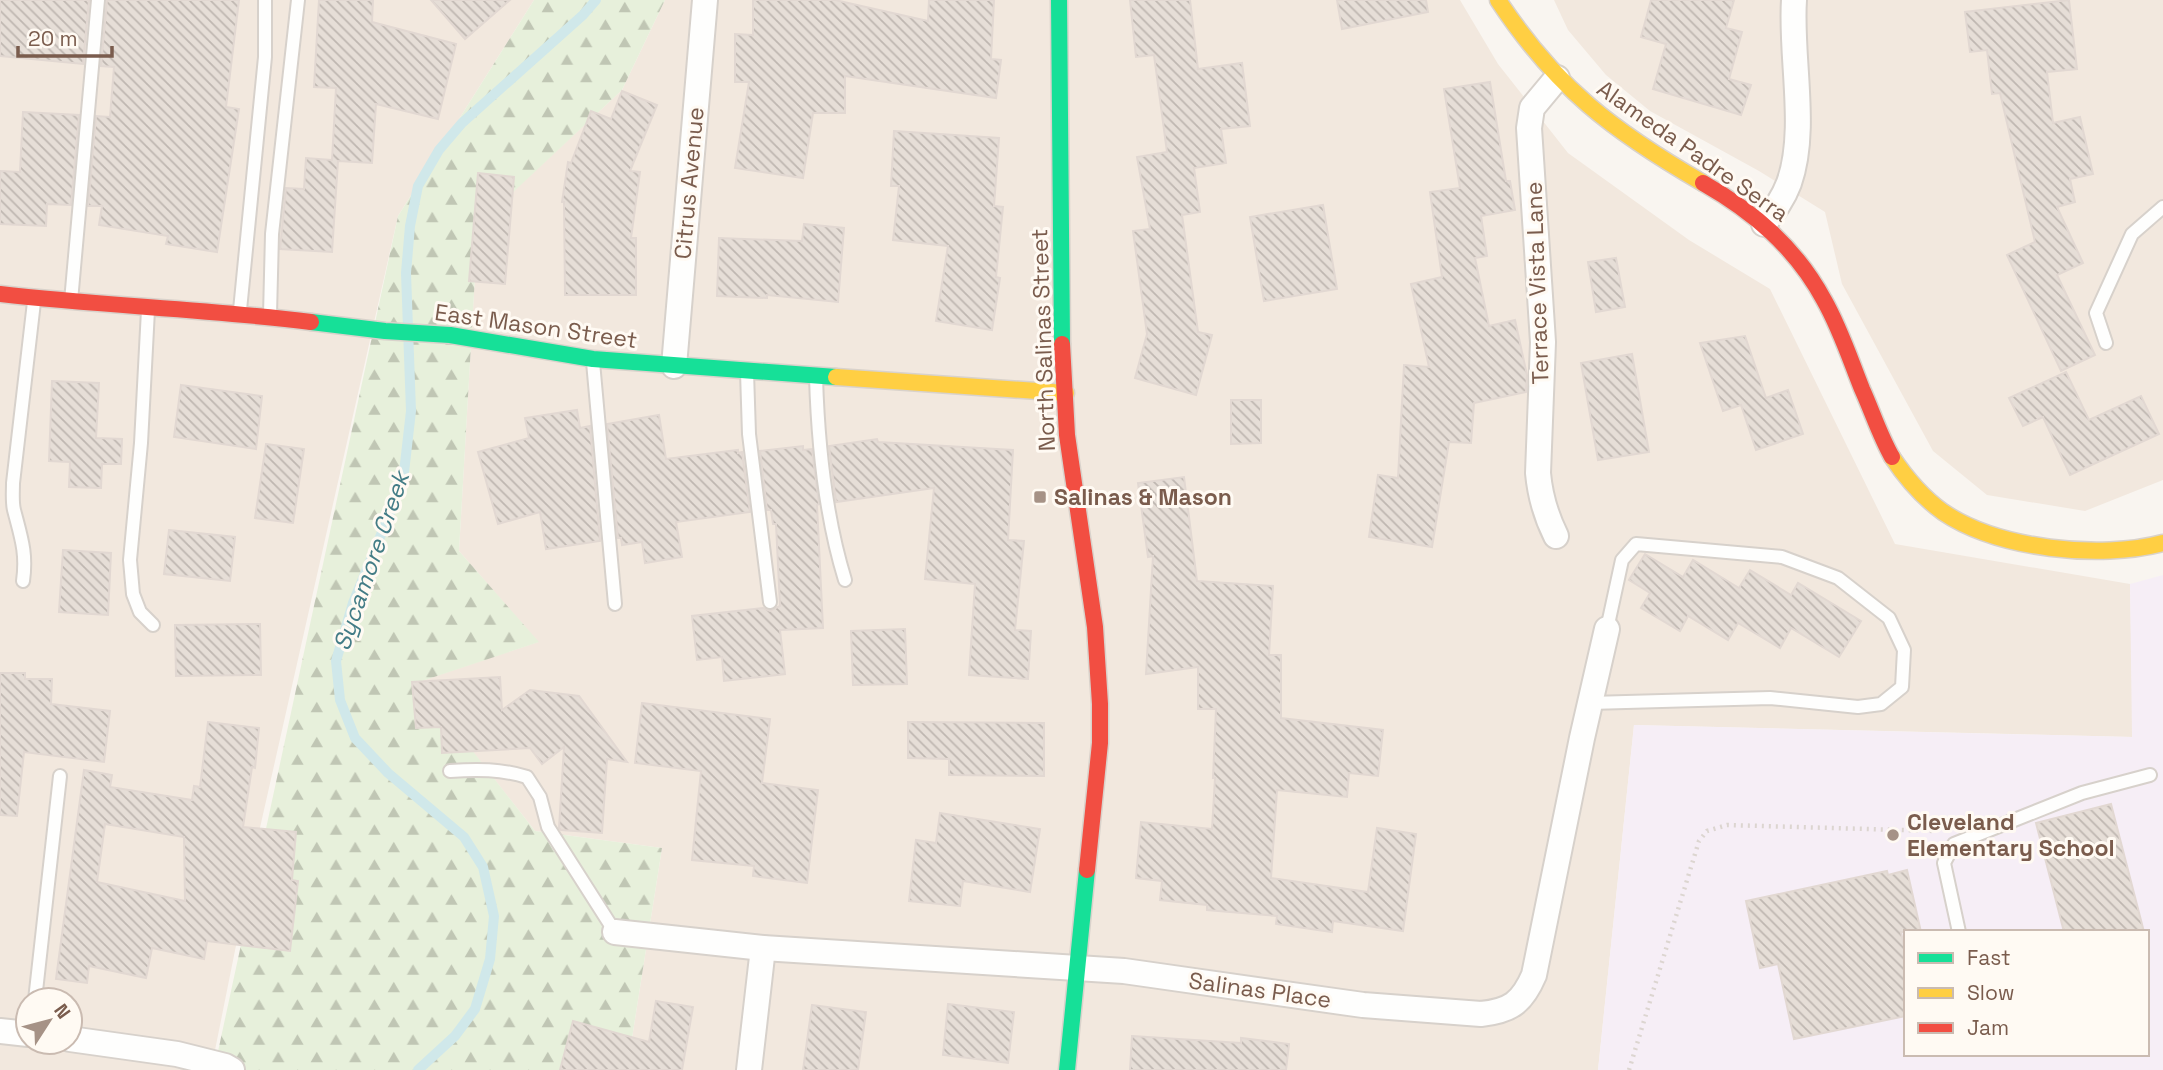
<svg xmlns="http://www.w3.org/2000/svg" width="2163" height="1070" font-family="'Space Grotesk',sans-serif">
	<style>
		.residential { fill: #f2e8de; fill-rule: evenodd }
		.education { fill: #f6eef6; fill-rule: evenodd }
		.forest { fill: url(#forest-firs) }
		.lines { fill: none; stroke-linecap: round; stroke-linejoin: round }
		.stream { stroke: #d0e8ea; stroke-width: 10 }
		.building { fill: url(#building-back-hatch); stroke: #e2d8d2; stroke-width: 2; fill-rule: evenodd }
		.lane-casing { stroke: #d7d1cb; stroke-width: 16 }
		.street-casing { stroke: #d7d1cb; stroke-width: 28 }
		.fast-casing { stroke: #d9d2cb; stroke-width: 19 }
		.slow-casing { stroke: #d9d2cb; stroke-width: 19 }
		.jam-casing { stroke: #d9d2cb; stroke-width: 19 }
		.path { stroke: #dcd5d0; stroke-width: 4.5; stroke-dasharray: 2 5; stroke-linecap: butt }
		.lane { stroke: #fefefd; stroke-width: 12 }
		.street { stroke: #fefefd; stroke-width: 24 }
		.fast { stroke: #16e098; stroke-width: 16 }
		.slow { stroke: #ffcf43; stroke-width: 16 }
		.jam { stroke: #f24e42; stroke-width: 16 }
		.poi-dot { fill: #a69286; stroke: #fffaf3; stroke-width: 2.5 }
		.labels { text-anchor: middle; dominant-baseline: central; stroke-width: 6; stroke-linejoin: round; paint-order: stroke }
		.street-label { font-size: 23px; fill: #7a5c4d; stroke: #fffaf3 }
		.poi-label { font-size: 23px; font-weight: bold; fill: #7a5c4d; stroke: #fffaf3; text-anchor: start }
		.water-label { font-size: 24px; font-style: italic; fill: #437c86; stroke: #fffaf3 }
	</style>
	<defs>
		<pattern id="forest-firs" width="22" height="20" patternUnits="userSpaceOnUse" patternTransform="scale(1.75)"><rect width="22" height="20" fill="#e7f0db"/><path d="M5 1l3.5 6h-7zM16 11l3.5 6h-7z" fill="#c0c6b4"/></pattern>
		<pattern id="building-back-hatch" width="6" height="6" patternUnits="userSpaceOnUse" patternTransform="scale(1.75)"><rect width="6" height="6" fill="#e6ded7"/><path d="M-1 5l2 2M0 0l6 6M5-1l2 2" fill="none" stroke="#bfb7b1"/></pattern>
	</defs>
	<rect width="100%" height="100%" fill="#f9f5f0"/>
	<!-- residential -->
	<g class="residential">
		<path d="M0,0H534L398,216L257,841L211,1070H0ZM28,1000H70V1042H28Z"/>
		<path d="M665,0H1460L1498,64L1568,153L1689,240L1770,289L1895,544L2130,584L2133,737L1634,725L1598,1070H627L662,848L535,831L418,682L538,642L459,551L478,224L622,90Z"/>
		<path d="M1554,0H2163V480L2085,511L1987,495L1933,451L1842,284L1825,212L1759,171L1650,111L1606,75L1568,30Z"/>
	</g>
	<!-- education -->
	<path class="education" d="M2163,575V1070H1598L1634,725L2132,737L2130,584ZM1906,932H2147V1054H1906Z"/>
	<!-- forest -->
	<path class="forest" d="M534,0H665L622,90L478,225L459,551L539,642L419,682L535,831L662,848L627,1070H214L398,216Z"/>
	<g class="lines">
		<!-- stream -->
		<path class="stream" d="M418,1070L455,1036L475,1009L490,959L494,916L483,867L464,837L388,773L355,738L340,700L336,661L353,603L403,481L411,411L406,273L410,226L418,186L439,150L462,123L583,15L596,0"/>
	</g>
	<!-- building -->
	<g class="building">
		<path d="M0,0H89L83,64L0,56Z"/>
		<path d="M107,0H239L226,107L239,109L217,252L166,244L168,236L99,225L102,206H88L96,116L110,117L114,67L101,66Z"/>
		<path d="M319,0H373L372,22L456,44L438,119L376,104L372,163L338,161L332,252L280,249L286,188L304,189L306,158L332,160L336,88L314,87Z"/>
		<path d="M431,0H510L465,39Z"/>
		<path d="M753,0H835L928,21L929,0H994L991,59L1001,60L996,98L845,76V113H813L803,178L735,168L749,82H735V34L753,35Z"/>
		<path d="M1130,0H1190L1198,69L1242,63L1250,126L1221,129L1226,163L1194,168L1200,212L1182,215L1198,332L1212,335L1196,395L1135,378L1147,334L1133,231L1150,229L1137,157L1167,152L1154,55L1136,57Z"/>
		<path d="M1337,0H1426L1428,12L1342,29Z"/>
		<path d="M1651,0H1734L1726,28L1742,32L1729,79L1751,85L1741,115L1653,89L1666,44L1641,37Z"/>
		<path d="M2069,0L2077,69L2047,72L2053,123L2080,117L2093,174L2070,179L2075,202L2057,207L2083,263L2057,275L2095,355L2061,371L2007,255L2035,242L2000,93L1992,94L1987,50L1970,52L1965,12Z"/>
		<path d="M1490,82L1506,181H1510L1515,210L1481,216L1487,256L1475,258L1489,326L1515,320L1527,375L1526,392L1474,403L1471,443L1449,442L1432,547L1369,537L1378,475L1398,478L1404,365L1429,367L1411,284L1442,277L1430,192L1460,188L1444,89Z"/>
		<path d="M622,91L657,105L630,171L640,172L631,238H636V295H565L564,202H562L568,162L571,163L591,111L611,119Z"/>
		<path d="M23,112L79,115L71,205L47,204L46,226L0,224V171L20,172Z"/>
		<path d="M894,131L999,138L994,206L1003,207L996,277L1000,278L992,330L936,321L948,246L893,240L899,186H891Z"/>
		<path d="M478,173L514,177L505,284L469,281Z"/>
		<path d="M1323,205L1337,289L1264,301L1250,217Z"/>
		<path d="M804,224L844,228L838,302L767,295V298L717,296L719,238L802,241Z"/>
		<path d="M1616,258L1625,307L1596,312L1588,262Z"/>
		<path d="M1745,336L1766,398L1788,390L1803,434L1756,450L1741,405L1723,411L1700,343Z"/>
		<path d="M1632,354L1649,452L1598,460L1581,363Z"/>
		<path d="M2066,372L2089,420L2141,396L2159,434L2070,475L2043,417L2023,426L2009,398Z"/>
		<path d="M52,381L99,383L96,438L122,439L121,464H102L101,488L69,487L70,462L49,461Z"/>
		<path d="M181,385L262,396L256,449L174,437Z"/>
		<path d="M1231,400H1261V443L1231,444Z"/>
		<path d="M577,410L580,428L590,426L600,541L546,549L540,512L498,524L478,452L529,438L525,418Z"/>
		<path d="M659,415L666,459L738,450V453L742,452L750,512L676,522L682,557L645,563L642,542L622,545L621,538H618L607,424Z"/>
		<path d="M877,439L878,442L1013,450L1008,540L1024,541L1015,630L1031,631L1028,679L969,675L975,584L925,579L934,488L836,502L829,446Z"/>
		<path d="M266,444L304,449L293,523L255,518Z"/>
		<path d="M803,446V450L812,449L819,504L817,505L823,628L780,630L785,674L724,681L722,657L697,660L692,616L763,608L770,611L780,606L776,524H773L771,510H767L760,451Z"/>
		<path d="M1184,477L1197,581L1273,586L1269,655H1281V718L1383,730L1378,776L1349,773L1347,797L1277,790L1271,878L1368,892L1377,828L1416,834L1403,931L1333,921L1332,932L1276,924L1277,916L1207,910V905L1160,900L1162,881L1136,878L1141,822L1212,829L1215,778H1213L1216,709H1198V667L1146,674L1153,556L1148,557L1138,483Z"/>
		<path d="M169,530L235,537L230,581L164,574Z"/>
		<path d="M63,550L111,553L108,615L59,612Z"/>
		<path d="M1645,554L1683,577L1693,560L1739,588L1750,570L1791,595L1798,583L1861,621L1839,657L1791,628L1780,648L1738,623L1728,640L1688,616L1680,631L1641,608L1650,593L1629,580Z"/>
		<path d="M260,624L261,675L176,676L175,625Z"/>
		<path d="M905,629L907,684L853,685L851,631Z"/>
		<path d="M0,673H25V679H52L51,704L110,711L104,762L24,752L17,816L0,815Z"/>
		<path d="M500,677L502,710L530,690L579,696L627,762L607,759L602,833L561,830L559,828L564,747L542,764L530,748L442,753L441,727L416,728L412,682Z"/>
		<path d="M642,703L770,719L762,783L818,790L807,883L753,876L754,866L692,860L701,771L635,763Z"/>
		<path d="M208,722L259,728L255,768L252,767L243,827L296,832L292,880L298,881L290,951L207,941L204,959L152,948L146,978L89,966L87,983L56,979L84,770L112,775L110,787L192,800L194,786L200,787ZM105,824L184,837L185,901L97,882Z"/>
		<path d="M908,722L1044,723V776L949,775V759L908,758Z"/>
		<path d="M2111,804L2144,932H2064L2036,823Z"/>
		<path d="M940,813L1040,829L1030,892L963,881L960,906L909,901L916,840L936,843Z"/>
		<path d="M1907,870L1921,932H1901L1906,956V1016L1794,1039L1778,964L1760,968L1746,901L1887,871L1888,875Z"/>
		<path d="M656,1001L693,1007L682,1070H560L573,1021L649,1042Z"/>
		<path d="M948,1004L1014,1012L1008,1063L943,1055Z"/>
		<path d="M812,1005L866,1012L858,1070H803Z"/>
		<path d="M1132,1036L1241,1043V1038L1289,1044L1286,1070H1130Z"/>
	</g>
	<g class="lines">
		<!-- lane casing -->
		<g class="lane-casing">
			<g id="lane">
				<path d="M71,301L98,0"/>
				<path d="M148,310L141,443L130,560L133,594L140,612L153,625"/>
				<path d="M240,310L265,57V0"/>
				<path d="M270,315L272,234L298,0"/>
				<path d="M2106,343L2096,313L2132,234L2163,207"/>
				<path d="M593,362L615,604"/>
				<path d="M747,372L749,434L770,602"/>
				<path d="M816,377C818,445 825,515 845,580"/>
				<path d="M23,581C27,553 21,537 14,510C12,502 13,492 13,483L34,302"/>
				<path d="M1590,703L1770,698L1858,707L1881,704L1902,687L1904,650L1889,618L1838,578L1782,557L1636,544L1622,560L1607,629"/>
				<path d="M450,771C477,769 501,769 527,777L540,797L548,827L615,932"/>
				<path d="M1959,932L1944,863L1954,844L2082,793L2150,775"/>
				<path d="M35,1000L60,776"/>
			</g>
		</g>
		<!-- street casing -->
		<g class="street-casing">
			<g id="street">
				<path d="M1764,224C1774,211 1783,199 1789,183C1808,130 1790,56 1794,0"/>
				<path d="M674,366L705,0"/>
				<path d="M1556,536C1546,516 1540,495 1538,473L1543,342L1529,128L1532,108L1557,78"/>
				<path d="M615,932L763,948L1124,971L1363,1005L1481,1014C1510,1011 1522,1003 1534,975L1582,738L1607,629"/>
				<path d="M0,1031L28,1034"/>
				<path d="M70,1039L177,1054L225,1066L232,1070"/>
				<path d="M749,1070L763,948"/>
			</g>
		</g>
		<!-- fast casing -->
		<g class="fast-casing">
			<g id="fast">
				<path d="M1059,0L1062,344"/>
				<path d="M311,322L385,331L450,335L593,359L836,377"/>
				<path d="M1067,1070L1087,870"/>
			</g>
		</g>
		<!-- slow casing -->
		<g class="slow-casing">
			<g id="slow">
				<path d="M1498,0C1556,88 1613,131 1703,183"/>
				<path d="M836,377L1066,393"/>
				<path d="M1892,457C1906,478 1922,497 1943,512C1998,549 2100,560 2163,543"/>
			</g>
		</g>
		<!-- jam casing -->
		<g class="jam-casing">
			<g id="jam">
				<path d="M1703,183C1754,212 1796,248 1824,300C1840,328 1850,359 1862,389C1872,411 1880,436 1892,457"/>
				<path d="M0,294C104,306 208,309 311,322"/>
				<path d="M1062,344L1067,435L1095,627L1100,704V743L1087,870"/>
			</g>
		</g>
		<!-- path -->
		<path class="path" d="M1629,1070L1699,841L1707,831L1727,825L1936,831"/>
		<!-- lane -->
		<use href="#lane" class="lane"/>
		<!-- street -->
		<use href="#street" class="street"/>
		<!-- fast -->
		<use href="#fast" class="fast"/>
		<!-- slow -->
		<use href="#slow" class="slow"/>
		<!-- jam -->
		<use href="#jam" class="jam"/>
	</g>
	<!-- markers -->
	<g class="poi-dot">
		<rect x="1033" y="490" width="14" height="14" rx="3.5"/>
		<circle cx="1893" cy="835" r="7"/>
	</g>
	<g class="labels">
		<!-- street labels -->
		<g class="street-label">
			<text transform="translate(1693 151) rotate(35)">Alameda Padre Serra</text>
			<text transform="translate(689 183) rotate(-85)">Citrus Avenue</text>
			<text transform="translate(1537 283) rotate(-92)">Terrace Vista Lane</text>
			<text transform="translate(536 326) rotate(8)">East Mason Street</text>
			<text transform="translate(1043 340) rotate(-92)">North Salinas Street</text>
			<text transform="translate(1260 990) rotate(8)">Salinas Place</text>
		</g>
		<!-- poi labels -->
		<g class="poi-label">
			<text x="1054" y="497">Salinas &amp; Mason</text>
			<text x="1907" y="822">Cleveland<tspan x="1907" dy="26">Elementary School</tspan></text>
		</g>
		<!-- water labels -->
		<g class="water-label">
			<text transform="translate(371 561) rotate(-71)">Sycamore Creek</text>
		</g>
	</g>
	<!-- legend -->
	<rect x="1904" y="930" width="245" height="126" fill="#fffaf3" stroke="#cabbb1" stroke-width="2"/>
	<rect x="1918" y="953" width="35" height="10" fill="#16e098" stroke="#cabbb1" stroke-width="2"/>
	<text x="1967" y="965" font-size="21" fill="#7a5c4d">Fast</text>
	<rect x="1918" y="988" width="35" height="10" fill="#ffcf43" stroke="#cabbb1" stroke-width="2"/>
	<text x="1967" y="1000" font-size="21" fill="#7a5c4d">Slow</text>
	<rect x="1918" y="1023" width="35" height="10" fill="#f24e42" stroke="#cabbb1" stroke-width="2"/>
	<text x="1967" y="1035" font-size="21" fill="#7a5c4d">Jam</text>
	<!-- north arrow -->
	<g transform="translate(49 1021) rotate(54)"><circle r="33" fill="#fffaf3" stroke="#cabbb1" stroke-width="2"/>
	<path d="M0-5L12 26L0 18L-12 26Z" fill="#a69286"/>
	<text y="-10" font-size="19" font-weight="bold" text-anchor="middle" fill="#7a5c4d">N</text>
	</g>
	<!-- scale -->
	<path d="M18 46v10h94v-10" fill="none" stroke="#7a5c4d" stroke-width="3.5"/>
	<text x="28" y="46" font-size="21" fill="#7a5c4d" stroke="#fffaf3" stroke-width="5" paint-order="stroke">20 m</text>
</svg>
